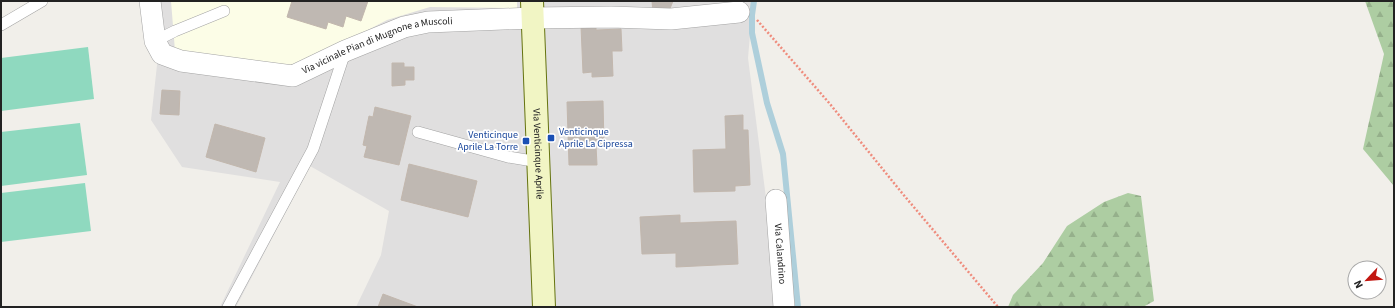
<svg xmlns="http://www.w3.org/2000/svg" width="1395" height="308" font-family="'Source Sans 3',sans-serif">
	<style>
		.residential { fill: #e0dfdf }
		.education { fill: #fcfde7 }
		.forest { fill: url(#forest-firs) }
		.pitch { fill: #8fd9bf }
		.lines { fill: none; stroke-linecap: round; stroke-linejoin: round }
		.stream { stroke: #aecfdb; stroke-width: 6 }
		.building { fill: #bfb8b2; stroke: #c2b7ad }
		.lane-casing { stroke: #a3a3a3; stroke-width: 12 }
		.street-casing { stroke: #a3a3a3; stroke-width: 22 }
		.secondary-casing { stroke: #65730f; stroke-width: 24 }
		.path { stroke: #ef8c7d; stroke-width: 2.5; stroke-dasharray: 2 2; stroke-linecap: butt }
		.lane { stroke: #fff; stroke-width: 11 }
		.street { stroke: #fff; stroke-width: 21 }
		.secondary { stroke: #f1f5c4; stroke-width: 22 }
		.transit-dot { fill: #1a4fb4; stroke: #fff; stroke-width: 1.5 }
		.labels { text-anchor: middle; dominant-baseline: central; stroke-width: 3.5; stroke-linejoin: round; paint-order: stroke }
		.street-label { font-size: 10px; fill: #222; stroke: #fff }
		.transit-label { font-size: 10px; fill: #164399; stroke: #fff; text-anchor: start }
	</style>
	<defs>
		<pattern id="forest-firs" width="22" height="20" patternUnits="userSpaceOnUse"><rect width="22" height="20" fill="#adcda2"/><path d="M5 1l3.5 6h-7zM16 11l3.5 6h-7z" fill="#95b08b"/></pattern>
	</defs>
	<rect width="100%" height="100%" fill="#f1efea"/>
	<!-- residential -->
	<path class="residential" d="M152,1H753L748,58L780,307H356L381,255L389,211L310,166L236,307H220L280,182L182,167L151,120L157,65Z"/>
	<!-- education -->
	<path class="education" d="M171,1H517V8L430,7L387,20L314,58L290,65L175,51Z"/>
	<!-- forest -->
	<g class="forest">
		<path d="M1365,1H1394V186L1363,149L1384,54Z"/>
		<path d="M1128,193L1141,196L1154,301L1143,307H1008L1013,295L1043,263L1067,226L1104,202Z"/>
	</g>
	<!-- pitch -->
	<g class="pitch">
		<path d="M88,47L94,99L1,111V58Z"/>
		<path d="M80,123L87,175L1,186V132Z"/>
		<path d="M85,183L91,231L1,242V193Z"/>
	</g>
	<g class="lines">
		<!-- stream -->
		<path class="stream" d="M754,1L752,15V33L767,103L783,154L798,307"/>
	</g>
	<!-- building -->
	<g class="building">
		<path d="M292,1H368L361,21L346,16L343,27L328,22L326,29L287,17Z"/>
		<path d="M652,1H673L669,11L653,13Z"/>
		<path d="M596,25V30L621,29L622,51H612L613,76L592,77V72L583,73L581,26Z"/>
		<path d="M392,63H404V67H414V80H405V85L392,86Z"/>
		<path d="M162,90L180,91L179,115L160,114Z"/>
		<path d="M603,101L604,146H596L597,165H569L567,102Z"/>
		<path d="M375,107L411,116L399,165L364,157L367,146L363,145L369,116L373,117Z"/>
		<path d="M743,115V130H748L750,185L735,186V191L694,192L693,150L726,149L725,116Z"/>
		<path d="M215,124L265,138L256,172L206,157Z"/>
		<path d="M409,164L477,181L468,217L401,200Z"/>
		<path d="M680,215V223L736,221L738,264L676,267V253L642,254L640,217Z"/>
		<path d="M383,294L418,307H378Z"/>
	</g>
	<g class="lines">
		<!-- lane casing -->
		<g class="lane-casing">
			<g id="lane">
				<path d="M1,25L42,1"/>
				<path d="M155,41L175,31L224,11"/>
				<path d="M418,132L508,157L539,162"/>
				<path d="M228,307L313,149L345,52"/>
			</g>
		</g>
		<!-- street casing -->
		<g class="street-casing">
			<g id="street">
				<path id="s1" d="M150,1L155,41L162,54L181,61L293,76L345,51L404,27L428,22L532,18L611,17L671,19L739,12"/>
				<path id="s2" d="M776,200L784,307"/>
			</g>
		</g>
		<!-- secondary casing -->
		<g class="secondary-casing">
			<g id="secondary">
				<path id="s3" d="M532,1L544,307"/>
			</g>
		</g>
		<!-- path -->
		<path class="path" d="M757,20L830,104L902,193L998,307"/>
		<!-- lane -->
		<use href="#lane" class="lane"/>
		<!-- street -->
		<use href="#street" class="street"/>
		<!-- secondary -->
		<use href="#secondary" class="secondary"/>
	</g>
	<!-- markers -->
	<g class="transit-dot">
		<rect x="547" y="134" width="8" height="8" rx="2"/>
		<rect x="522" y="137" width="8" height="8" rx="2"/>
	</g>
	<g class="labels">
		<!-- street labels -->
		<g class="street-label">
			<text stroke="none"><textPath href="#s1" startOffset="279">Via vicinale Pian di Mugnone a Muscoli</textPath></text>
			<text stroke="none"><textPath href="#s3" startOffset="153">Via Venticinque Aprile</textPath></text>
			<text stroke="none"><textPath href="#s2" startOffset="54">Via Calandrino</textPath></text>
		</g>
		<!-- transit labels -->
		<g class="transit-label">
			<text x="559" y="132">Venticinque<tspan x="559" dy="12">Aprile La Cipressa</tspan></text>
			<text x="518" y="135" text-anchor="end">Venticinque<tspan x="518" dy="12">Aprile La Torre</tspan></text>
		</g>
	</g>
	<!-- border -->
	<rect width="1395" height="308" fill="none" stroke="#222222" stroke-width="4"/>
	<!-- north arrow -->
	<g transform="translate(1367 280) rotate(244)"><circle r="19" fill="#ffffff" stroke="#a7a7a7"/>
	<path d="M0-3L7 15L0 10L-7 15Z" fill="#c21711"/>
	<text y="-6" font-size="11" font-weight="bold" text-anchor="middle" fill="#222222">N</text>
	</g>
</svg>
